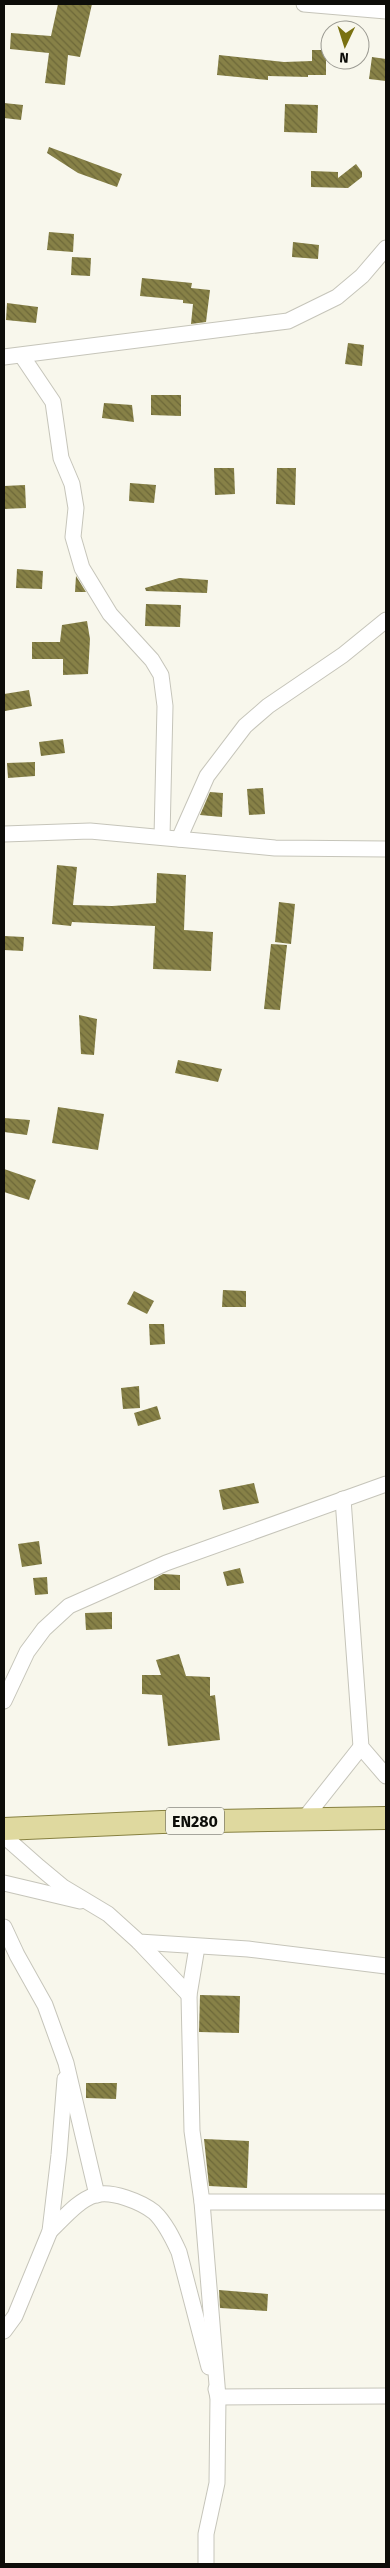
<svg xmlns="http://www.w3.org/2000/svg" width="390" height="2568" font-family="'Fira Sans',sans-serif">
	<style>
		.building { fill: url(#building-back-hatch) }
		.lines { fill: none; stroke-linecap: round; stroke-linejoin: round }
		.street-casing { stroke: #c6c5ba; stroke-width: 17 }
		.primary-casing { stroke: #878141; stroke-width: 24 }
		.street { stroke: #fff; stroke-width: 15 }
		.primary { stroke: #dfd99f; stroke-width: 22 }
		.labels { text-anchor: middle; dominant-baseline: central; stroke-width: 4.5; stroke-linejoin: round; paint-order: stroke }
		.shield { fill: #f8f7ec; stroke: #54534d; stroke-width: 1 }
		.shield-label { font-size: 16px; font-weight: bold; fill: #0d0d09 }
	</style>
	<defs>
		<pattern id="building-back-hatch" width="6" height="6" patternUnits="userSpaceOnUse" patternTransform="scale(1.25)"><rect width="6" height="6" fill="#878147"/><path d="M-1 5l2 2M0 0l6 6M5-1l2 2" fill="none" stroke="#6d6839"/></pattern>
	</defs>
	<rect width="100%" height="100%" fill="#f8f7ec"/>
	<!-- building -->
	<g class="building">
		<path d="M58,4H92L80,57L68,55L65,85L45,83L49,53L10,49L11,33L51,36Z"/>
		<path d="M312,50H326V75H308V77L268,76V80L217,75L219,55L284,62L312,61Z"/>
		<path d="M372,57L386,59V81L369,79Z"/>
		<path d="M4,103L23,105L21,120L4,118Z"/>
		<path d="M285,104L318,105L317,133L284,132Z"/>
		<path d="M49,147L122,174L117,187L78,173L47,153Z"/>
		<path d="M356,164L362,172V177L348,188L311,187V171L338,172V178Z"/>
		<path d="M49,232L74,234L73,252L47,250Z"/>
		<path d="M293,242L319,245L318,259L292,257Z"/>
		<path d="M72,257L91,258L90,276L71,275Z"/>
		<path d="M142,278L192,283L191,288L210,290L206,322L191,324L193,304L183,303V300L140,296Z"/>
		<path d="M7,303L38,307L36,323L6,320Z"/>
		<path d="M348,343L364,345L362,366L345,364Z"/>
		<path d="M151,395H181V416L151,415Z"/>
		<path d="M104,403L132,405L134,422L102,418Z"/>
		<path d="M214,468H234L235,494L215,495Z"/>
		<path d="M277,468H296L295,505L276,504Z"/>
		<path d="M130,483L156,485L154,503L129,501Z"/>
		<path d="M25,485L26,508L4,509V486Z"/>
		<path d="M17,569L43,571L42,589L16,588Z"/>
		<path d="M76,576L86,592H75Z"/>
		<path d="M179,578L208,580L207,593L146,591L145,588Z"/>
		<path d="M146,604L181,605L180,627L145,626Z"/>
		<path d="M87,621L90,639L88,674L63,675V659H32V642H60L62,625Z"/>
		<path d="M29,690L32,706L5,711L4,694Z"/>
		<path d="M63,739L65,753L41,756L39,742Z"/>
		<path d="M35,762V776L8,778L7,763Z"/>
		<path d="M263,788L265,814L249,815L247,789Z"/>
		<path d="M210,792L223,793L222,817L200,815Z"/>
		<path d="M57,865L77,867L73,905L112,906L156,903L157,873L186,875L184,930L213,932L211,971L153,969L155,926L72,922L71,926L52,924Z"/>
		<path d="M279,902L295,904L291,944L275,942Z"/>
		<path d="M4,936L24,937L23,951L4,950Z"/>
		<path d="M271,944L287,945L280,1010L264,1009Z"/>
		<path d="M79,1015L97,1019L94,1055L81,1054Z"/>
		<path d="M178,1060L222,1069L218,1082L175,1073Z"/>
		<path d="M58,1107L104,1114L98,1150L52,1143Z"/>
		<path d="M4,1118L30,1120L27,1135L4,1132Z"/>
		<path d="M4,1169L36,1180L29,1200L4,1192Z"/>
		<path d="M223,1290L246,1291V1307H222Z"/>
		<path d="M134,1291L154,1301L147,1314L127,1304Z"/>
		<path d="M149,1324H164L165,1344L150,1345Z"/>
		<path d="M139,1386L140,1408L123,1409L121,1388Z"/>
		<path d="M157,1406L161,1419L138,1426L134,1413Z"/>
		<path d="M254,1483L259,1503L223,1510L219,1490Z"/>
		<path d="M39,1541L42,1564L22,1567L18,1544Z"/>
		<path d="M240,1568L244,1583L227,1586L223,1572Z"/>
		<path d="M163,1574L180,1575V1590H154V1579Z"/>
		<path d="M47,1577L48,1594L35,1595L33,1578Z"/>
		<path d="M112,1612V1629L86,1630L85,1613Z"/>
		<path d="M179,1654L186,1676L210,1677V1696L215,1695L220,1740L168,1746L162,1695L142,1694V1675H161L156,1660Z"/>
		<path d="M200,1995L240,1996L239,2033L199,2032Z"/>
		<path d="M86,2083H117L116,2099L86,2098Z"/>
		<path d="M204,2139L249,2141L247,2188L209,2186Z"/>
		<path d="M219,2290L268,2294L267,2311L220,2308Z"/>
	</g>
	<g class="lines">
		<!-- street casing -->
		<g class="street-casing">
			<g id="street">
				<path d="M304,4L386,11"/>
				<path d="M22,356L53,402L61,458L72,484L76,508L73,537L82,568L110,614L152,660L161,675L165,706L162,837"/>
				<path d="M4,357L288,321L337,297L362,276L386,248"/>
				<path d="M4,834L90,831L275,848L386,849"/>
				<path d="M179,839L207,776L245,726L268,706L343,655L386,620"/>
				<path d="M343,1499L361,1747L386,1776"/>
				<path d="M4,1701L27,1652L44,1629L69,1606L166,1563L386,1484"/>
				<path d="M304,1819L361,1747"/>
				<path d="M4,1836L39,1867L63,1887L108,1914L139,1942L248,1949L386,1966"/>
				<path d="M4,1883L80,1901"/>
				<path d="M4,1927L17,1955L45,2005L66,2063L97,2195"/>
				<path d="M139,1942L189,1995"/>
				<path d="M197,1947L189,1995L192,2131L202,2202L218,2397L217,2483L206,2534V2564"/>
				<path d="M202,2202H386"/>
				<path d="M50,2231C64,2218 77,2201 95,2195C112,2190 141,2202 154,2212C165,2222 173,2239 179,2252L209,2367"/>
				<path d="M4,2331L15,2316L50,2231L59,2155L65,2079"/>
				<path d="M216,2389L218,2397L386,2396"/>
			</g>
		</g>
		<!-- primary casing -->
		<g class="primary-casing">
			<path id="primary" d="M4,1829L162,1822L386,1818"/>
		</g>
		<!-- street -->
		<use href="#street" class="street"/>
		<!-- primary -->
		<use href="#primary" class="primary"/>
	</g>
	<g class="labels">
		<!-- shield labels -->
		<rect class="shield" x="166" y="1807.5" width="58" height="27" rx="4"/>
		<g class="shield-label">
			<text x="195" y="1821">EN280</text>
		</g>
	</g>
	<!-- border -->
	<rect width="390" height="2568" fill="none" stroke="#0d0d09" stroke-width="10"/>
	<!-- north arrow -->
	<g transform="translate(345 45) rotate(184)"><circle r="24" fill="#f8f7ec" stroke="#9a9991"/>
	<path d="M0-4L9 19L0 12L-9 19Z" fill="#7a7111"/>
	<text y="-8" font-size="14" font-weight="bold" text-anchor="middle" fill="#0d0d09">N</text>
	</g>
</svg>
